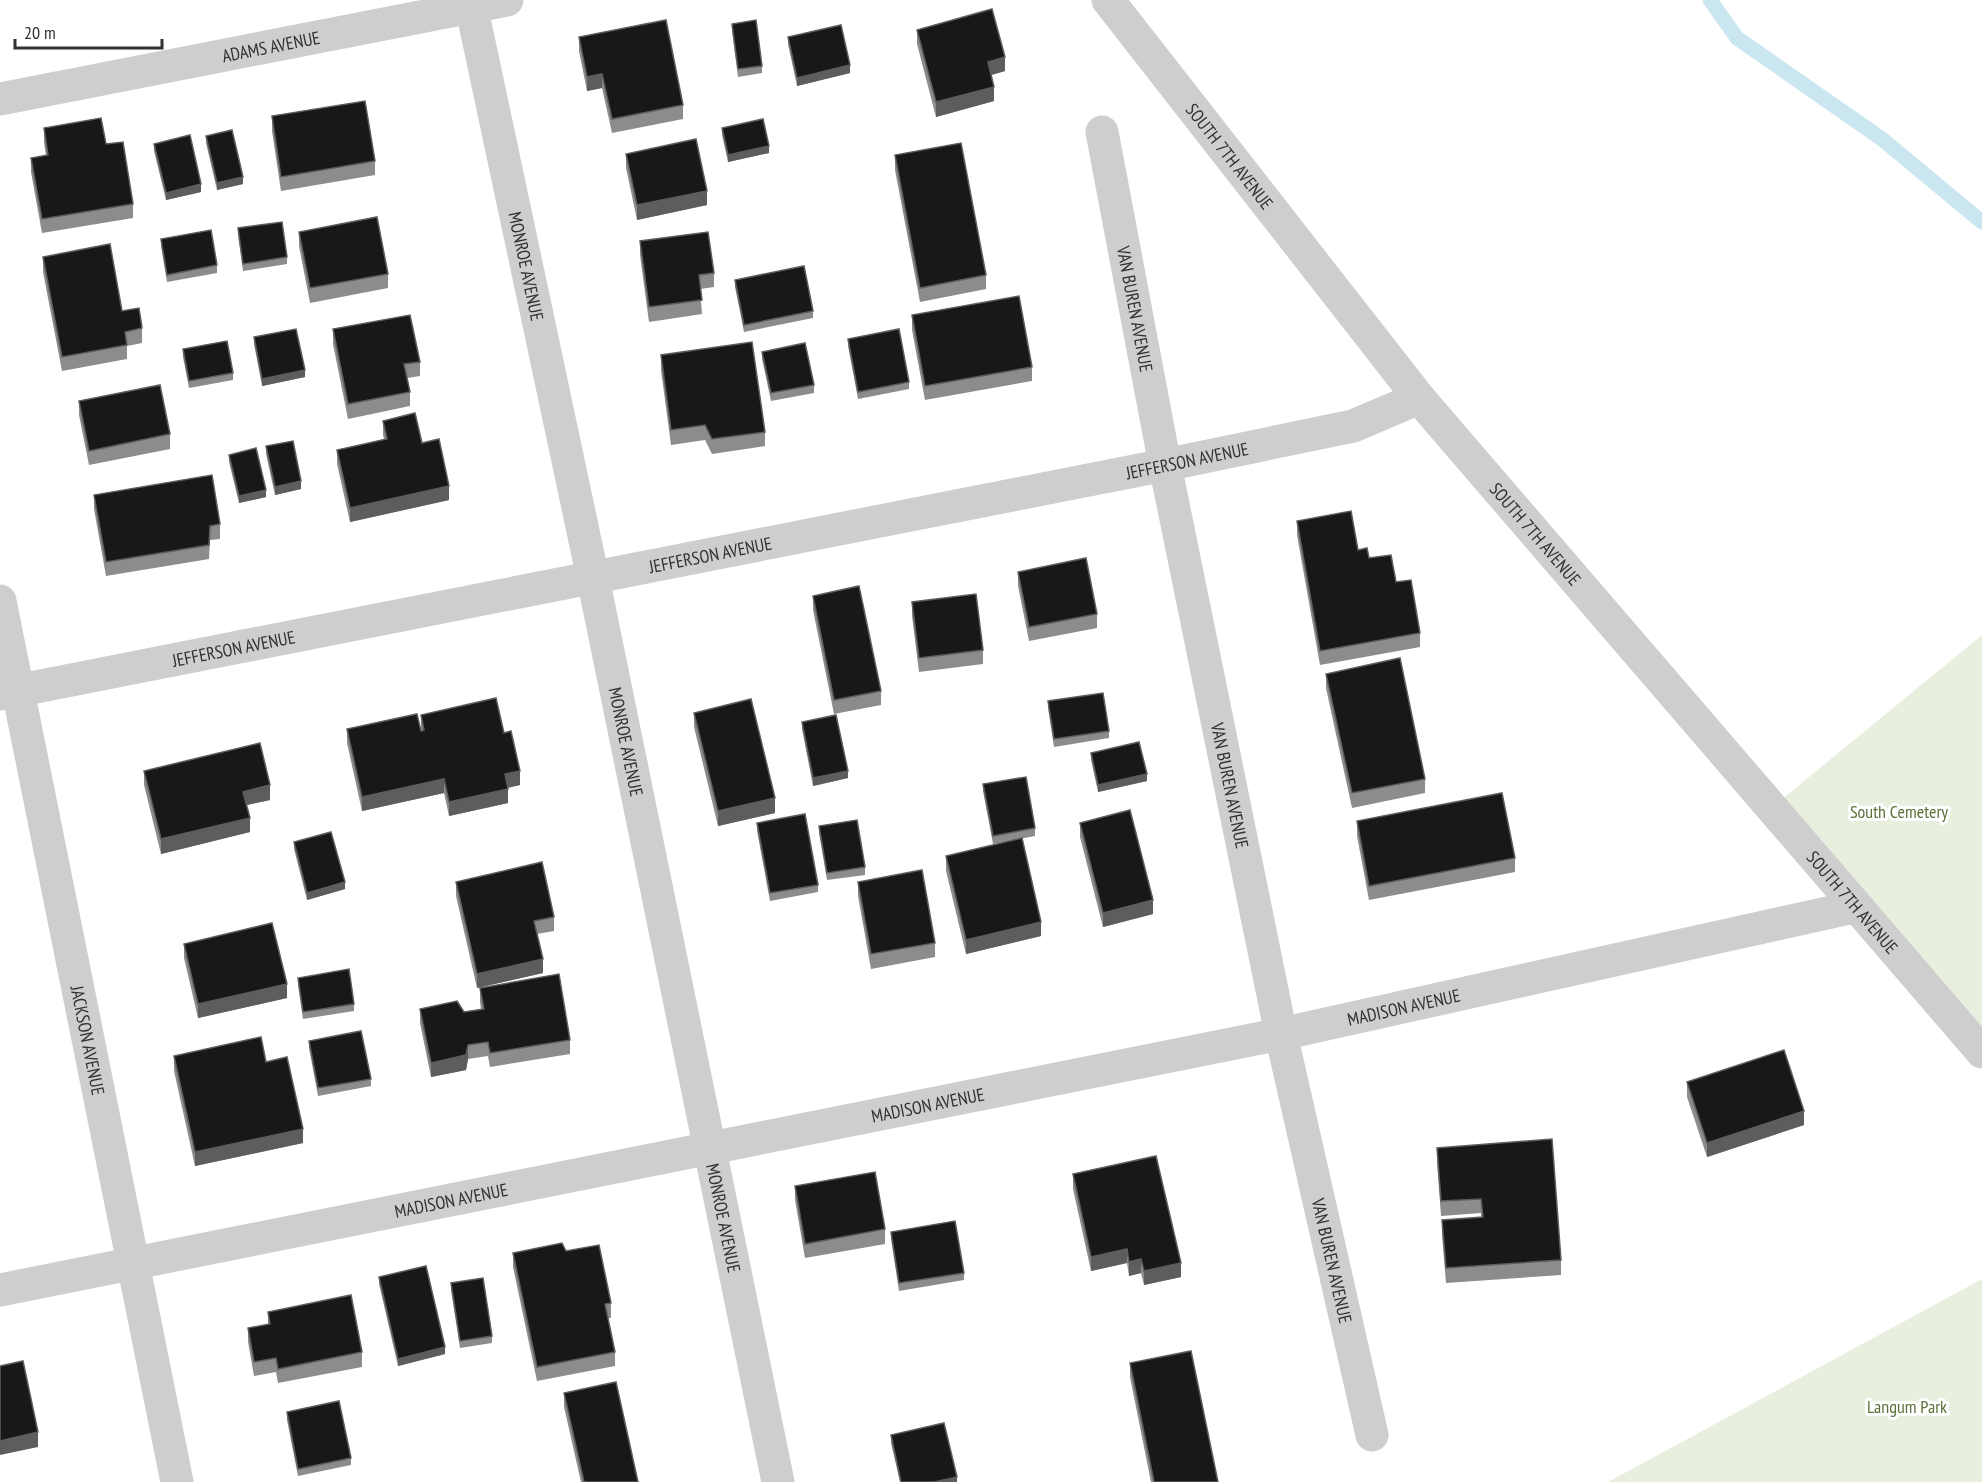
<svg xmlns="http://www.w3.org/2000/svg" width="1982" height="1482" font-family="'PT Sans Narrow',sans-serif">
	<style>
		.green { fill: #e9efdf }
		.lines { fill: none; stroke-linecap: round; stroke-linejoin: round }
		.stream { stroke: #cae6f0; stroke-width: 15 }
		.minor { stroke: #cecece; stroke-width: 33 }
		.tertiary { stroke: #cecece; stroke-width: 33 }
		.wall { fill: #8c8c8c }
		.shaded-wall { fill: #5d5d5d }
		.building { fill: #181818; stroke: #5d5d5d; stroke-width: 1.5 }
		.labels { text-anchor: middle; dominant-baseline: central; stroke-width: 6; stroke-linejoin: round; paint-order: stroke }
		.street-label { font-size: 18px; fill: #313131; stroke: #fff }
		.park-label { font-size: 18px; fill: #5b713a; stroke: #fff }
	</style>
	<rect width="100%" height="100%" fill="#fff"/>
	<!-- green -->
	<g class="green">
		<path d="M1982,635V1040L1781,800Z"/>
		<path d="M1982,1279V1482H1608Z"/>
	</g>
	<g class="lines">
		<!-- stream -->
		<path class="stream" d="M1710,0L1737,38L1882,139L1982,222"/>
		<!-- minor -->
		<g class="minor">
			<path id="s1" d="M470,0L593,578L778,1482"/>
			<path id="s2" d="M0,99L507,0"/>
			<path id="s3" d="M1102,132L1165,465L1281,1034L1372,1435"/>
			<path id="s4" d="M0,601L177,1482"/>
			<path id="s5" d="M0,694L1165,465L1353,426L1419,398"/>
			<path id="s6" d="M0,1290L1281,1034L1854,907"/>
		</g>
		<!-- tertiary -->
		<path class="tertiary" id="s7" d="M1108,0L1419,398L1982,1052"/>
	</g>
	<!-- wall -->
	<g class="wall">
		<path d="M732,24L762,66V73L738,77L732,31Z"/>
		<path d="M917,30L1005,71L991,75L994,101L936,117L917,44Z"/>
		<path d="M579,37L683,105V119L612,133L602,88L587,91L579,51Z"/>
		<path d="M788,37L850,73L797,86L788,44Z"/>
		<path d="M272,116L375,161V175L281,191L272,131Z"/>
		<path d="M44,128L106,144L133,204V218L42,233L31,172V158L46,156L44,142Z"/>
		<path d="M722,128L769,153L728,162L722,135Z"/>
		<path d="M206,136L243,184L217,190L206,143Z"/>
		<path d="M154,144L201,192L166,200L154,151Z"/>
		<path d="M626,154L707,205L637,220L626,168Z"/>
		<path d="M895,155L986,275V289L920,302L895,170Z"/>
		<path d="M238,228L287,257V264L243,271L238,235Z"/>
		<path d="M299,232L388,274V288L310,303L299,246Z"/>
		<path d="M161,239L217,265V273L167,282L161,246Z"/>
		<path d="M640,241L714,273V287L700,289L702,314L649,322L640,255Z"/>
		<path d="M43,257L122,311L142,328V343L127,346V359L62,371L43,272Z"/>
		<path d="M735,280L813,311V318L744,332L735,287Z"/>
		<path d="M912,315L1032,367V381L925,400L912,330Z"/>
		<path d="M333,329L420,362V376L407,378L410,392V406L348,419L333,344Z"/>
		<path d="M254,337L305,377L262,386L254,344Z"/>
		<path d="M848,339L909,382V389L858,399L848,346Z"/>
		<path d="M183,349L233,373V380L189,388L183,357Z"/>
		<path d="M762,352L814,385V393L771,401L762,359Z"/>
		<path d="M661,355L765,432V446L712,454L705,440L671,445L661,370Z"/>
		<path d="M79,401L170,434V449L89,465L79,415Z"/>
		<path d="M383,421L422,443L449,500L350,522L337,464V450L384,439L383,435Z"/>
		<path d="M266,446L301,489L275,495L266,454Z"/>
		<path d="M229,455L266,497L239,503L229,462Z"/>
		<path d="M94,495L220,524V539L210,540L209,559L106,576L94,509Z"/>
		<path d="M1297,521L1358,550L1396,582L1420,633V647L1320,665L1297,535Z"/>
		<path d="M1018,572L1097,614V628L1029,641L1018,586Z"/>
		<path d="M813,596L881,691V705L834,714L813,610Z"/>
		<path d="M912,602L983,650V664L919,672L912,616Z"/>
		<path d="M1326,674L1425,779V793L1352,808L1326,688Z"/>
		<path d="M1048,701L1109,731V738L1054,747L1048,708Z"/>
		<path d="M694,713L775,813L718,826L694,727Z"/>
		<path d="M421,715L504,733L520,785L508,788V803L449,816L444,793L362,811L347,743V729L421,731Z"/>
		<path d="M802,722L848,778L813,786L802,729Z"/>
		<path d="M1091,753L1147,781L1098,792L1091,760Z"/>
		<path d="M144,771L270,800L246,805L250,832L161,854L144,785Z"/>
		<path d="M983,784L1035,828V836L993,844L983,791Z"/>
		<path d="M1357,821L1515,858V872L1369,900L1357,836Z"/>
		<path d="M757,823L818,885V892L770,901L757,831Z"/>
		<path d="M1080,823L1153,914L1103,927L1080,837Z"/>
		<path d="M819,826L865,867V875L827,880L819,833Z"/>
		<path d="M294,842L345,889L307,900L294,849Z"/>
		<path d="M946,856L1041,936L966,954L946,871Z"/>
		<path d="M456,882L554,917V931L537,934L543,973L477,988L456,896Z"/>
		<path d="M858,882L935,943V957L871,969L858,896Z"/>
		<path d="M184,944L287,998L198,1018L184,958Z"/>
		<path d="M298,978L354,1004V1011L303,1019L298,985Z"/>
		<path d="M480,988L570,1040V1054L490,1067L488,1056L468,1059L466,1070L431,1077L420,1023V1009L464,1012L481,1009L480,1002Z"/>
		<path d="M309,1041L371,1079V1086L318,1096L309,1048Z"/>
		<path d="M174,1056L303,1143L195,1166L174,1071Z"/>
		<path d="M1687,1082L1804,1125L1707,1157L1687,1097Z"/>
		<path d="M1437,1148L1561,1260V1275L1446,1283L1442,1235V1220L1481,1217V1213L1441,1216L1437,1162Z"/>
		<path d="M1073,1174L1181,1277L1144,1285L1141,1273L1129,1276L1127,1263L1091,1271L1073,1189Z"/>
		<path d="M795,1186L885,1229V1244L805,1258L795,1200Z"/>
		<path d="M891,1232L964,1273V1280L899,1291L891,1239Z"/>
		<path d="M566,1251L611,1303V1318H608L615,1352V1366L537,1381L513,1267V1253Z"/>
		<path d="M379,1277L445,1354L398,1366L379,1284Z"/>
		<path d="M451,1283L492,1336V1343L460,1348L451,1290Z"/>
		<path d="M268,1312L362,1352V1367L278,1383L276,1372L254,1376L248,1342V1328L268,1324Z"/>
		<path d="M1130,1363L1218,1482H1151L1130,1377Z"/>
		<path d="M564,1393L638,1482H581L564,1407Z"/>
		<path d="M287,1412L351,1458V1465L298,1476L287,1420Z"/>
		<path d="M891,1435L957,1482H900L891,1443Z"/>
	</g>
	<!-- shaded-wall -->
	<g class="shaded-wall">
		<path d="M1005,57V71L988,76V62Z"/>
		<path d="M850,65V73L797,86V78Z"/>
		<path d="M602,74V88L587,91V77Z"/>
		<path d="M994,87V101L936,117V102Z"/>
		<path d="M769,146V153L728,162V155Z"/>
		<path d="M243,177V184L217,190V183Z"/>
		<path d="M201,184V192L166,200V193Z"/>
		<path d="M707,191V205L637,220V205Z"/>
		<path d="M305,370V377L262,386V379Z"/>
		<path d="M301,481V489L275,495V487Z"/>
		<path d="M449,486V500L350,522V508Z"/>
		<path d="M266,490V497L239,503V496Z"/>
		<path d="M520,771V785L505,788V774Z"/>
		<path d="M848,771V778L813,786V778Z"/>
		<path d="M1147,774V781L1098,792V785Z"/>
		<path d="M444,779V793L362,811V797Z"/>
		<path d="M270,785V800L243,806V792Z"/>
		<path d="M508,789V803L449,816V802Z"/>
		<path d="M775,798V813L718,826V811Z"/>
		<path d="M250,818V832L161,854V839Z"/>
		<path d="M345,882V889L307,900V893Z"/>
		<path d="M1153,900V914L1103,927V913Z"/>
		<path d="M1041,922V936L966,954V940Z"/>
		<path d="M543,959V973L477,988V974Z"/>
		<path d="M287,984V998L198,1018V1004Z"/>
		<path d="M468,1045V1059L466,1070L431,1077V1063Z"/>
		<path d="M1804,1111V1125L1707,1157V1143Z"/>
		<path d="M303,1129V1143L195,1166V1152Z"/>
		<path d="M1127,1249V1263L1091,1271V1257Z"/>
		<path d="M1141,1259V1273L1129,1276V1262Z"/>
		<path d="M1181,1263V1277L1144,1285V1271Z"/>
		<path d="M445,1347V1354L398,1366V1359Z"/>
		<path d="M38,1432V1447L0,1455V1441Z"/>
		<path d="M957,1477V1482H934Z"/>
	</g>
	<!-- building -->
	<g class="building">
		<path d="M992,9L1005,57L988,62L994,87L936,102L917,30Z"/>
		<path d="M666,20L683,105L612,119L602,74L587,77L579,37Z"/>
		<path d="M756,20L762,66L738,69L732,24Z"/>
		<path d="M841,25L850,65L797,78L788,37Z"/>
		<path d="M365,101L375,161L281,177L272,116Z"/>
		<path d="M101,118L106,144L123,142L133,204L42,219L31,158L48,155L44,128Z"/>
		<path d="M763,119L769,146L728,155L722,128Z"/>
		<path d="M232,130L243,177L217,183L206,136Z"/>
		<path d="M190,135L201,184L166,193L154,144Z"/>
		<path d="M696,139L707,191L637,205L626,154Z"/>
		<path d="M961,143L986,275L920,288L895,155Z"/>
		<path d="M377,217L388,274L310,288L299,232Z"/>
		<path d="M282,222L287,257L243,264L238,228Z"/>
		<path d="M211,230L217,265L167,275L161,239Z"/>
		<path d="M708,232L714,273L699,275L702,300L649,307L640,241Z"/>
		<path d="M110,244L122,311L139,308L142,328L125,332L127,345L62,357L43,257Z"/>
		<path d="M804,266L813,311L744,325L735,280Z"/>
		<path d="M1019,296L1032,367L925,386L912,315Z"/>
		<path d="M410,315L420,362L404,364L410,392L348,404L333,329Z"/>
		<path d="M296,329L305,370L262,379L254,337Z"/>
		<path d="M899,329L909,382L858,392L848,339Z"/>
		<path d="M227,341L233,373L189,381L183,349Z"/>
		<path d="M752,342L765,432L712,439L705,425L671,430L661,355Z"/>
		<path d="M805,343L814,385L771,393L762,352Z"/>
		<path d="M160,385L170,434L89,451L79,401Z"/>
		<path d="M415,413L422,443L439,439L449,486L350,508L337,450L387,439L383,421Z"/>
		<path d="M293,441L301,481L275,487L266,446Z"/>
		<path d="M256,448L266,490L239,496L229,455Z"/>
		<path d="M212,475L220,524L210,526L209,545L106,562L94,495Z"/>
		<path d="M1351,511L1358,550L1367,548L1369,558L1391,555L1396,582L1411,580L1420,633L1320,651L1297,521Z"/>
		<path d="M1086,558L1097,614L1029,627L1018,572Z"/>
		<path d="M859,586L881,691L834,700L813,596Z"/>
		<path d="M976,594L983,650L919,658L912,602Z"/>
		<path d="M1400,658L1425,779L1352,793L1326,674Z"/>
		<path d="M1103,693L1109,731L1054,739L1048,701Z"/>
		<path d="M496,698L504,733L511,731L520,771L505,774L508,789L449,802L444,779L362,797L347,729L417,714L421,731L424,730L421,715Z"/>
		<path d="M751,699L775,798L718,811L694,713Z"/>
		<path d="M836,715L848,771L813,778L802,722Z"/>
		<path d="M1139,742L1147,774L1098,785L1091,753Z"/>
		<path d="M260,743L270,785L243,792L250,818L161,839L144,771Z"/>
		<path d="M1026,777L1035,828L993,836L983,784Z"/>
		<path d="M1502,793L1515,858L1369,886L1357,821Z"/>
		<path d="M1130,810L1153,900L1103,913L1080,823Z"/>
		<path d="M805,814L818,885L770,893L757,823Z"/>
		<path d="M857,820L865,867L827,873L819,826Z"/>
		<path d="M331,832L345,882L307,893L294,842Z"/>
		<path d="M1022,838L1041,922L966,940L946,856Z"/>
		<path d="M542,862L554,917L534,921L543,959L477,974L456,882Z"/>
		<path d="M922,870L935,943L871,954L858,882Z"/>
		<path d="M272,923L287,984L198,1004L184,944Z"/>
		<path d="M349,969L354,1004L303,1012L298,978Z"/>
		<path d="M559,974L570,1040L490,1053L488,1042L468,1045L466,1055L431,1063L420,1009L457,1001L464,1012L484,1009L480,988Z"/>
		<path d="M361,1031L371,1079L318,1088L309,1041Z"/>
		<path d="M261,1037L266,1062L287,1057L303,1129L195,1152L174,1056Z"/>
		<path d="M1784,1050L1804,1111L1707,1143L1687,1082Z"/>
		<path d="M1552,1139L1561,1260L1446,1268L1442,1220L1483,1217L1481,1199L1441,1201L1437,1148Z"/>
		<path d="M1156,1156L1181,1263L1144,1271L1141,1259L1129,1262L1127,1249L1091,1257L1073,1174Z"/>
		<path d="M875,1172L885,1229L805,1244L795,1186Z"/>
		<path d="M955,1221L964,1273L899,1283L891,1232Z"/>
		<path d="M562,1243L566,1251L599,1245L611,1303L605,1304L615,1352L537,1367L513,1253Z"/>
		<path d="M426,1266L445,1347L398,1359L379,1277Z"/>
		<path d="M483,1278L492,1336L460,1341L451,1283Z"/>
		<path d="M351,1295L362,1352L278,1369L276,1358L254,1362L248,1328L270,1324L268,1312Z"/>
		<path d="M1191,1351L1218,1482H1154L1130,1363Z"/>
		<path d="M23,1361L38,1432L0,1441V1366Z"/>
		<path d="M616,1382L638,1482H584L564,1393Z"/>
		<path d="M339,1401L351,1458L298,1469L287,1412Z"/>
		<path d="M944,1423L957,1477L934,1482H901L891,1435Z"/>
	</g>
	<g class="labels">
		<!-- street labels -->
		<g class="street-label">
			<text stroke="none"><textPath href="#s2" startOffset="276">ADAMS AVENUE</textPath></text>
			<text stroke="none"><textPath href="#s7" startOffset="198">SOUTH 7TH AVENUE</textPath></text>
			<text stroke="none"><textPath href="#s1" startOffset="272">MONROE AVENUE</textPath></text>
			<text stroke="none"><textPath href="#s3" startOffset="180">VAN BUREN AVENUE</textPath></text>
			<text stroke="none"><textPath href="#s5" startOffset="1210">JEFFERSON AVENUE</textPath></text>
			<text stroke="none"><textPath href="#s7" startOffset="684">SOUTH 7TH AVENUE</textPath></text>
			<text stroke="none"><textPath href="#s5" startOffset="724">JEFFERSON AVENUE</textPath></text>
			<text stroke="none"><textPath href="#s5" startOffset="238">JEFFERSON AVENUE</textPath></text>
			<text stroke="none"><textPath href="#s1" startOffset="758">MONROE AVENUE</textPath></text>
			<text stroke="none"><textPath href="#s3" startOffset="666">VAN BUREN AVENUE</textPath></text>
			<text stroke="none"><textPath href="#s7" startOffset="1170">SOUTH 7TH AVENUE</textPath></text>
			<text stroke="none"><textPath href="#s6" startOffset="1432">MADISON AVENUE</textPath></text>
			<text stroke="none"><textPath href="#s4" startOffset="448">JACKSON AVENUE</textPath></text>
			<text stroke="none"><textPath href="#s6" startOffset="946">MADISON AVENUE</textPath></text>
			<text stroke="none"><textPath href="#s6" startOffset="460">MADISON AVENUE</textPath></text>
			<text stroke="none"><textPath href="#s1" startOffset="1244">MONROE AVENUE</textPath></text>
			<text stroke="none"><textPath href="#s3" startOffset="1152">VAN BUREN AVENUE</textPath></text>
		</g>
		<!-- park labels -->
		<g class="park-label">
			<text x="1899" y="811">South Cemetery</text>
			<text x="1907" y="1406">Langum Park</text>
		</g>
	</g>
	<!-- scale -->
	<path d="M15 39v9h147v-9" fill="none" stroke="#313131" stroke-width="3"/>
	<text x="24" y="39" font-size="18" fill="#313131" stroke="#ffffff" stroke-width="4.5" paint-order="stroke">20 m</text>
</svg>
